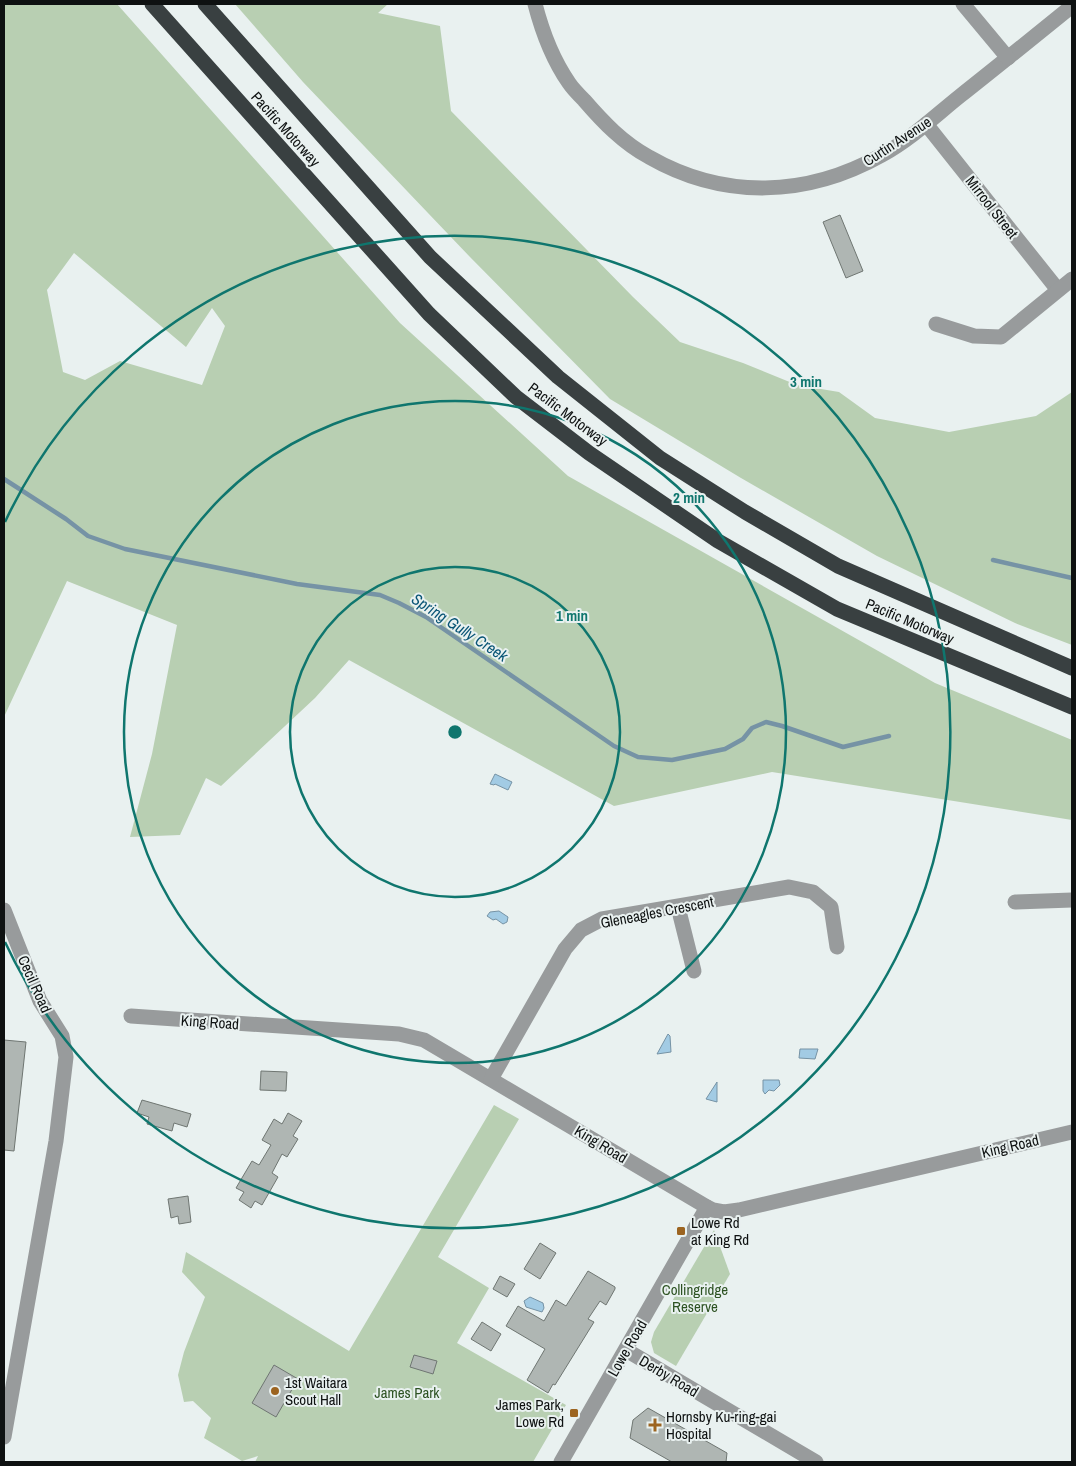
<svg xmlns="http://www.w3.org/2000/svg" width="1076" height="1466" font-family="'Archivo Narrow',sans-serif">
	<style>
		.green { fill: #b8cfb2; fill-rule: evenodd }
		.water { fill: #a2cbe4; stroke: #7693a5 }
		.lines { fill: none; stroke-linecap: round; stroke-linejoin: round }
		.stream { stroke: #7693a5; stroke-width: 4.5 }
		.building { fill: #afb6b3; stroke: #6f7672 }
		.minor { stroke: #989b9c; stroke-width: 15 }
		.highway { stroke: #394041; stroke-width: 15 }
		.ring { fill: none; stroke: #0f766e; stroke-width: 2.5 }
		.poi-dot { fill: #9c6420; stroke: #e9f1f0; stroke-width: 2 }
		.labels { text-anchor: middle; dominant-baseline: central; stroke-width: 4; stroke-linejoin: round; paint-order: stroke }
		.street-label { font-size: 15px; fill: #0e1111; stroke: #e9f1f0 }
		.poi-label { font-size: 15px; fill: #0e1111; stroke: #e9f1f0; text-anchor: start }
		.park-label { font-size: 15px; fill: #2d5222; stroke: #e9f1f0 }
		.water-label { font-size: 16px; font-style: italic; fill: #085475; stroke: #e9f1f0 }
		.centre { fill: #0f766e; stroke: #e9f1f0; stroke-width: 2.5 }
		.ring-label { font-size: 15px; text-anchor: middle; font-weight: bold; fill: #0f766e; stroke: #e9f1f0; stroke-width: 4; stroke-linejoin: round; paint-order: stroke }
	</style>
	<rect width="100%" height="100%" fill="#e9f1f0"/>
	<!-- green -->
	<g class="green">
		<path d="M4,4H117L400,323L568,476L935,683L1072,740V820L772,772L614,806L349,660L315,698L221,786L206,778L180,835L130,837L152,754L177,625L67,581L4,717ZM74,253L186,347L212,308L225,326L202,385L120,361L85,380L63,372L47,290Z"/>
		<path d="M235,4H388L378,13L440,26L451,111L633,297L680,342L743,363L797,385L839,392L875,418L949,432L1036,416L1072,392V645L1015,623L877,556L741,478L610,399L470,257L303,82Z"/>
		<path d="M494,1105L519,1119L438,1257L489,1288L457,1343L566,1405L533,1462H255L258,1456L242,1461L204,1438L211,1418L193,1401L184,1402L178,1375L184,1352L205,1297L182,1272L186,1252L349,1351Z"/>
		<path d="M714,1230L730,1274L676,1366L654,1353L651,1342L654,1332Z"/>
	</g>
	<!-- water -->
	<g class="water">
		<path d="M495,774L512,782L508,790L495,784L494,785L490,784Z"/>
		<path d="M499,911L508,917L507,922L503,924L496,919L493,920L487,916L490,912Z"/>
		<path d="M668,1034L670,1036L671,1052L657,1054Z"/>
		<path d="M800,1049H818L815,1059L799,1058Z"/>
		<path d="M763,1080H779L780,1085L774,1091L769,1090L765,1094L763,1091Z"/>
		<path d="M717,1082V1102L706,1099Z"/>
		<path d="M530,1297L543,1303L544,1308L542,1312L526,1307L524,1301Z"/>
	</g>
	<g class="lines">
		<!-- stream -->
		<g class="stream">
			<path d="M4,479L66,519L88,536L125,549L297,584L380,595L399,603L426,617L614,746L638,757L672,760L725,749L743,739L752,728L766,722L782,726L843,747L889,736"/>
			<path d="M993,560L1072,578"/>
		</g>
	</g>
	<!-- building -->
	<g class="building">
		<path d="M840,215L863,271L846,278L823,222Z"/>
		<path d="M4,1040L26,1042L14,1151L4,1150Z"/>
		<path d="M261,1071L287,1072L286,1091L260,1090Z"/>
		<path d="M142,1100L191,1114L187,1127L174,1123L172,1131L147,1124L149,1117L137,1113Z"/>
		<path d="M288,1113L302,1121L293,1136L298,1139L287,1157L282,1154L272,1173L278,1177L262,1205L255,1201L251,1208L239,1200L244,1192L236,1188L252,1161L259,1165L271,1145L262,1140L274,1119L282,1124Z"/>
		<path d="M188,1196L191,1222L179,1224L178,1216L171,1218L168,1199Z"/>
		<path d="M540,1243L556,1253L540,1279L524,1269Z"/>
		<path d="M588,1271L615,1287V1289L606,1305L600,1301L588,1319L594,1322L555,1385L553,1384L548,1393L527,1380L545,1349L506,1326L518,1306L544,1321L556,1300L566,1306Z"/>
		<path d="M500,1276L515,1284L507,1297L493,1289Z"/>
		<path d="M482,1322L501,1334L491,1351L471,1339Z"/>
		<path d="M414,1355L437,1361L433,1374L410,1367Z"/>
		<path d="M274,1365L298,1379L276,1417L252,1403Z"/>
		<path d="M648,1408L727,1453L726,1462H672L630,1438L633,1420Z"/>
	</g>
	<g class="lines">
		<!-- minor -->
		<g class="minor">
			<path d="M535,4C542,31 553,60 569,83C573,89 579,95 584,100C603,122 623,143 649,157C724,200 807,197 882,155C911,139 935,116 960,96C998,66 1035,36 1072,6"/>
			<path d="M963,4L1008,58"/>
			<path d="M926,124L1058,290"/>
			<path d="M936,324L974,336L1001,337L1072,279"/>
			<path d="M1015,902L1072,900"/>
			<path d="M678,907L694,971"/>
			<path d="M4,910L40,1001L62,1036L66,1057L56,1141L4,1437"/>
			<path d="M131,1016L399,1034L424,1040L707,1207L713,1210L724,1212L739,1210L1072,1132"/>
			<path d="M491,1079L565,949L581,930L602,919L789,887L813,892L831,907L837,947"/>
			<path d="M626,1350L816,1462"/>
			<path d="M561,1462L707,1207"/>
		</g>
		<!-- highway -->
		<g class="highway">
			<path d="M152,4L429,314L516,397L589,453L718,541L837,609L1072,707"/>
			<path d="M205,4L430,257L558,377L660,458L745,512L838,566L1072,668"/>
		</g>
	</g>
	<!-- distance rings -->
	<g class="ring">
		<circle cx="455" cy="732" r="165"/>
		<circle cx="455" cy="732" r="331"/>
		<path d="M5 522A496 496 0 1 1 5 942"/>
	</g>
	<!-- markers -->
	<g class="poi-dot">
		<rect x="676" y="1226" width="10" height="10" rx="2.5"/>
		<circle cx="275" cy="1391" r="5"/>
		<rect x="569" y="1408" width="10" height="10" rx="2.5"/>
		<path d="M652.5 1417.5h5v5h5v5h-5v5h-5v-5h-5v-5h5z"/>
	</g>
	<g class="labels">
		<!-- street labels -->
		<g class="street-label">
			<text transform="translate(286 129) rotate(48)">Pacific Motorway</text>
			<text transform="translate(897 141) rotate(-33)">Curtin Avenue</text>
			<text transform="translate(992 207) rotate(52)">Mirrool Street</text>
			<text transform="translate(568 414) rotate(37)">Pacific Motorway</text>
			<text transform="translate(910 621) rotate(23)">Pacific Motorway</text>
			<text transform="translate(657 912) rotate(-11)">Gleneagles Crescent</text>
			<text transform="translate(35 984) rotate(66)">Cecil Road</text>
			<text transform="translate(210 1022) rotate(4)">King Road</text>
			<text transform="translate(601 1144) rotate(31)">King Road</text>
			<text transform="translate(1010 1146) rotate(-13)">King Road</text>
			<text transform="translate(627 1348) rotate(-60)">Lowe Road</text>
			<text transform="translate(669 1376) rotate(31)">Derby Road</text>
		</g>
		<!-- poi labels -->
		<g class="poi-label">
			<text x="691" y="1222">Lowe Rd<tspan x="691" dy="17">at King Rd</tspan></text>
			<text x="285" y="1382">1st Waitara<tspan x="285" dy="17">Scout Hall</tspan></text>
			<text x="564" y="1404" text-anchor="end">James Park,<tspan x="564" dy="17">Lowe Rd</tspan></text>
			<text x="666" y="1416">Hornsby Ku-ring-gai<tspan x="666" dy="17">Hospital</tspan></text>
		</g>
		<!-- park labels -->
		<g class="park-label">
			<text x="695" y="1289">Collingridge<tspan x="695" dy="17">Reserve</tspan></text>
			<text x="407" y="1392">James Park</text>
		</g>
		<!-- water labels -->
		<g class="water-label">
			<text transform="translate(460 627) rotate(33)">Spring Gully Creek</text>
		</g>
	</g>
	<circle cx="455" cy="732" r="8" class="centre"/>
	<g class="ring-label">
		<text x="806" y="387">3 min</text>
		<text x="689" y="503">2 min</text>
		<text x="572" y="621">1 min</text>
	</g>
	<!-- border -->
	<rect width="1076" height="1466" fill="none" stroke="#0e1111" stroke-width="10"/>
</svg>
